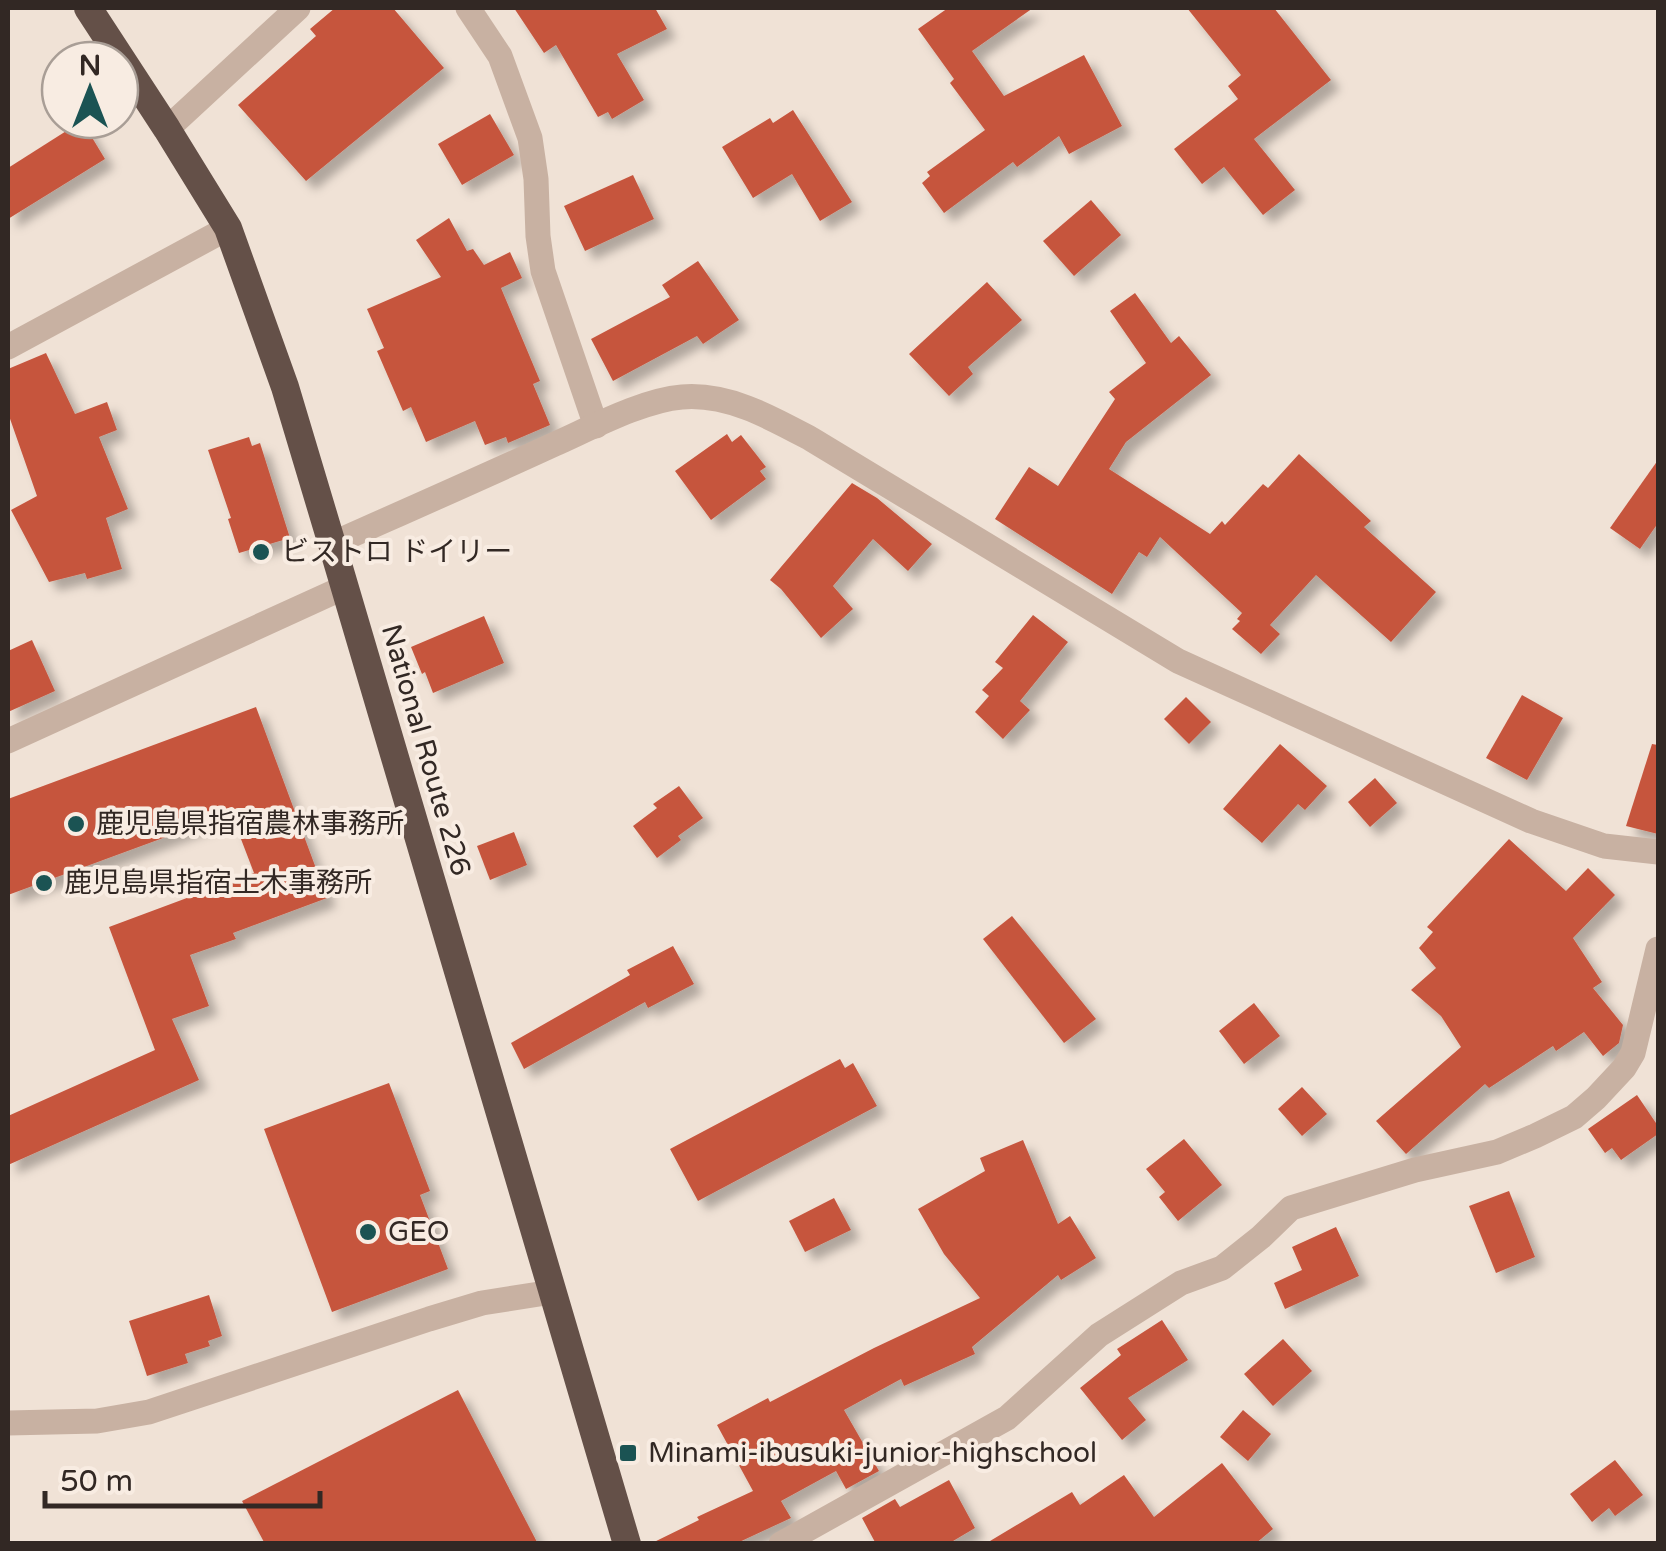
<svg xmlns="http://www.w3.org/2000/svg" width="1666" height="1551" font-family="'Varela Round','Noto Sans JP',sans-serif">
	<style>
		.building { fill: #c6553e; filter: url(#shadow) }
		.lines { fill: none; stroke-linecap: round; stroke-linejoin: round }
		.minor { stroke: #c8b1a2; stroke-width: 25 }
		.trunk { stroke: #645048; stroke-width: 28 }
		.poi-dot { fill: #1b5353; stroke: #f8ece2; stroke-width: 4 }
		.labels { text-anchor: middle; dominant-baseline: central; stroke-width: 8; stroke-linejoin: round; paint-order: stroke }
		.poi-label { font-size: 28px; fill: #322824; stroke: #f8ece2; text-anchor: start }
		.street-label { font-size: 28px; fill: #322824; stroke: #f8ece2 }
	</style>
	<defs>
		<filter id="shadow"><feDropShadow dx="9" dy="9" stdDeviation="5" flood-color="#0004"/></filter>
	</defs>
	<rect width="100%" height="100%" fill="#f0e2d6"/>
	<!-- building -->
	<g class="building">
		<path d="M335,8H393L444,68L306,181L238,105L316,36L310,29Z"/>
		<path d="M514,8H655L667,29L617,54L644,100L612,119L608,112L598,117L556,45L544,53Z"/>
		<path d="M948,8H1033L972,51L1004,96L1084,55L1122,126L1069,154L1059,136L1017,167L1013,162L944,213L922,183L930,176L927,172L985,130L950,83L954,79L918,29Z"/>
		<path d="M1187,8H1274L1331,80L1254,139L1295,190L1263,215L1224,167L1202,184L1174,149L1238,99L1228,86L1241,75Z"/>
		<path d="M793,110L852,202L820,221L792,174L753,198L722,147L770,118L773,123Z"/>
		<path d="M490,114L514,155L462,185L438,144Z"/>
		<path d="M82,121L105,159L8,219V168Z"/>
		<path d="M633,175L654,219L585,251L564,206Z"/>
		<path d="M1091,200L1121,235L1074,276L1043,241Z"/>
		<path d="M449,218L467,251L473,249L484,265L510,252L522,278L501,288L540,381L533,384L550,425L508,443L506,437L485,445L475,421L426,442L411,407L403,411L377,351L384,348L367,309L441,277L416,240Z"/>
		<path d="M698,261L739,320L703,344L697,336L613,381L591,339L670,297L662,285Z"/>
		<path d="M987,282L1022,320L968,367L973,374L949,396L909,354Z"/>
		<path d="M1135,293L1171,343L1179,336L1211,375L1126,442L1109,469L1210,534L1222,521L1225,525L1263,484L1268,488L1299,454L1371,521L1364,527L1436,592L1391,642L1316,575L1270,625L1280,634L1261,654L1232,629L1240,621L1237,619L1242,613L1160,537L1147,557L1139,552L1112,594L995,519L1029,467L1058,486L1115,399L1109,392L1146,363L1110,311Z"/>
		<path d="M46,353L75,414L107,402L117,430L99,437L128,509L106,518L122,569L87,579L85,573L49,582L11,510L37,496L8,413V369Z"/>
		<path d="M727,434L732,442L741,435L766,467L760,471L766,479L711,520L675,471Z"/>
		<path d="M249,437L252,446L260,443L290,538L239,553L228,519L231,518L208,450Z"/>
		<path d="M1658,460V523L1640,549L1610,528Z"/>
		<path d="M852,483L877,498L932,544L908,571L873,539L833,586L853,609L821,638L781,589L770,580Z"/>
		<path d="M1033,615L1068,642L1020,701L1030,710L1003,739L975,712L989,696L982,690L1003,668L995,662Z"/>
		<path d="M484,616L504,663L433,693L425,672L422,674L411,647Z"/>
		<path d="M32,640L55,691L8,712V651Z"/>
		<path d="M1522,695L1563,718L1527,780L1486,758Z"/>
		<path d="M1186,697L1211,722L1189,744L1164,719Z"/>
		<path d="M256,707L327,898L233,933L236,939L190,955L209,1006L172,1019L199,1080L8,1165V1116L155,1050L109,927L254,873L231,813L8,895V799Z"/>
		<path d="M1280,744L1327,786L1305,810L1298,804L1262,843L1223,809Z"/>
		<path d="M1652,744L1658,745V834L1626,826Z"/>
		<path d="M1375,778L1397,803L1370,827L1348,802Z"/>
		<path d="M679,786L703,818L678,836L681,840L657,858L633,826L657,808L653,804Z"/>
		<path d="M514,832L527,865L490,880L477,846Z"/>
		<path d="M1509,839L1566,891L1588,868L1615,895L1573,938L1602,982L1593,988L1623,1025L1619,1043L1603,1056L1584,1032L1556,1051L1553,1046L1489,1088L1485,1084L1406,1154L1376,1121L1461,1047L1441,1016L1411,990L1436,968L1419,948L1433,932L1427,927Z"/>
		<path d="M1012,916L1096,1019L1064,1043L983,939Z"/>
		<path d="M673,946L694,984L648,1008L645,1002L524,1069L511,1043L630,975L627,970Z"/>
		<path d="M1254,1003L1280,1036L1244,1064L1219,1031Z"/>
		<path d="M840,1059L845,1068L853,1063L877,1106L698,1201L670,1149Z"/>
		<path d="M389,1083L430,1191L420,1195L448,1269L332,1312L264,1129Z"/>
		<path d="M1302,1087L1327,1114L1302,1136L1278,1109Z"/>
		<path d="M1637,1095L1658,1126V1134L1621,1160L1612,1148L1605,1153L1588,1129Z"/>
		<path d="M1184,1139L1222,1185L1178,1221L1159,1197L1165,1192L1146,1169Z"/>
		<path d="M1023,1140L1058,1224L1070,1216L1096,1258L1061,1280L1058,1275L972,1347L975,1354L904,1386L901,1379L844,1410L879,1471L846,1489L836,1471L781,1501L791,1518L735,1544H650L699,1520L697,1517L753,1491L717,1425L768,1398L770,1402L874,1348L980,1298L944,1254L918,1209L985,1171L980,1158Z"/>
		<path d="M1509,1191L1535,1257L1496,1273L1469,1206Z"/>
		<path d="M834,1198L851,1230L805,1252L789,1221Z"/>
		<path d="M1336,1227L1359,1276L1285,1309L1274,1283L1302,1270L1292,1247Z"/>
		<path d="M209,1295L222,1336L208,1341L210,1346L185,1354L188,1363L147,1376L129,1321Z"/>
		<path d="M1162,1320L1188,1360L1128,1398L1146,1420L1122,1440L1080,1388L1121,1355L1117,1349Z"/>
		<path d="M1283,1339L1312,1371L1273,1406L1244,1374Z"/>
		<path d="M458,1390L538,1544H265L242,1501Z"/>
		<path d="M1243,1410L1271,1434L1248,1461L1220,1437Z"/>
		<path d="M1615,1460L1643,1495L1615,1516L1609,1508L1592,1522L1570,1494Z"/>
		<path d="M1222,1463L1273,1529L1255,1544H985L1072,1492L1080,1505L1124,1475L1154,1517Z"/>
		<path d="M949,1480L975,1528L948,1544H876L862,1518L895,1499L900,1507Z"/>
	</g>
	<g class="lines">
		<!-- minor -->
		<g class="minor">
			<path d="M468,8L500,56L530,138L536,179L538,236L543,271L596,426"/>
			<path d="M167,129L298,8"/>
			<path d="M8,347L228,228"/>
			<path d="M332,544C406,511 481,478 555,444C591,428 643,400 682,397C728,393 772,418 811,439L1178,661L1531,821L1604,846L1658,852"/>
			<path d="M8,741L345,587"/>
			<path d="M8,1423L97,1421L149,1412L429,1319L482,1303L552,1292"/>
			<path d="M781,1544L1007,1418L1099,1335L1181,1283L1222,1268L1261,1237L1291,1208L1415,1170L1497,1152L1535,1136L1574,1117L1596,1098L1624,1068L1633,1053L1658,949"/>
		</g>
		<!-- trunk -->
		<path class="trunk" d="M88,8L167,129L228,228L285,387L332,544L627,1544"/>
	</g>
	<!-- markers -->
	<g class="poi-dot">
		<circle cx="261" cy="552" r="10"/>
		<circle cx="76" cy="824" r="10"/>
		<circle cx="44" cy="883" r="10"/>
		<circle cx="368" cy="1232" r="10"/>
		<rect x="618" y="1443" width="20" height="20" rx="5"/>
	</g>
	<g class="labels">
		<!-- poi labels -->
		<g class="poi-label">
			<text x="281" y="552">ビストロ ドイリー</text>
			<text x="96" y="824">鹿児島県指宿農林事務所</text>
			<text x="64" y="883">鹿児島県指宿土木事務所</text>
			<text x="388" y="1232">GEO</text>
			<text x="648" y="1453">Minami-ibusuki-junior-highschool</text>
		</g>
		<!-- street labels -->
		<g class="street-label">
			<text transform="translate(426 750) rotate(74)">National Route 226</text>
		</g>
	</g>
	<!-- border -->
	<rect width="1666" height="1551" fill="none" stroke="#322824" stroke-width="20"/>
	<!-- north arrow -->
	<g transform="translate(90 90)"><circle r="48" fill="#f8ece2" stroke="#a99e96" stroke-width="2.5"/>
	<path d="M0-8L18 38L0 25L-18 38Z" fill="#1b5353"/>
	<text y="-15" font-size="28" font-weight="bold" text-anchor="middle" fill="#322824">N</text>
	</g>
	<!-- scale -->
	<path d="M45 1491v15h275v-15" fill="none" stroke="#322824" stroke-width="5"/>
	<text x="60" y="1491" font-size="30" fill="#322824" stroke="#f8ece2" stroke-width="8" paint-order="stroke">50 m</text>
</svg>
